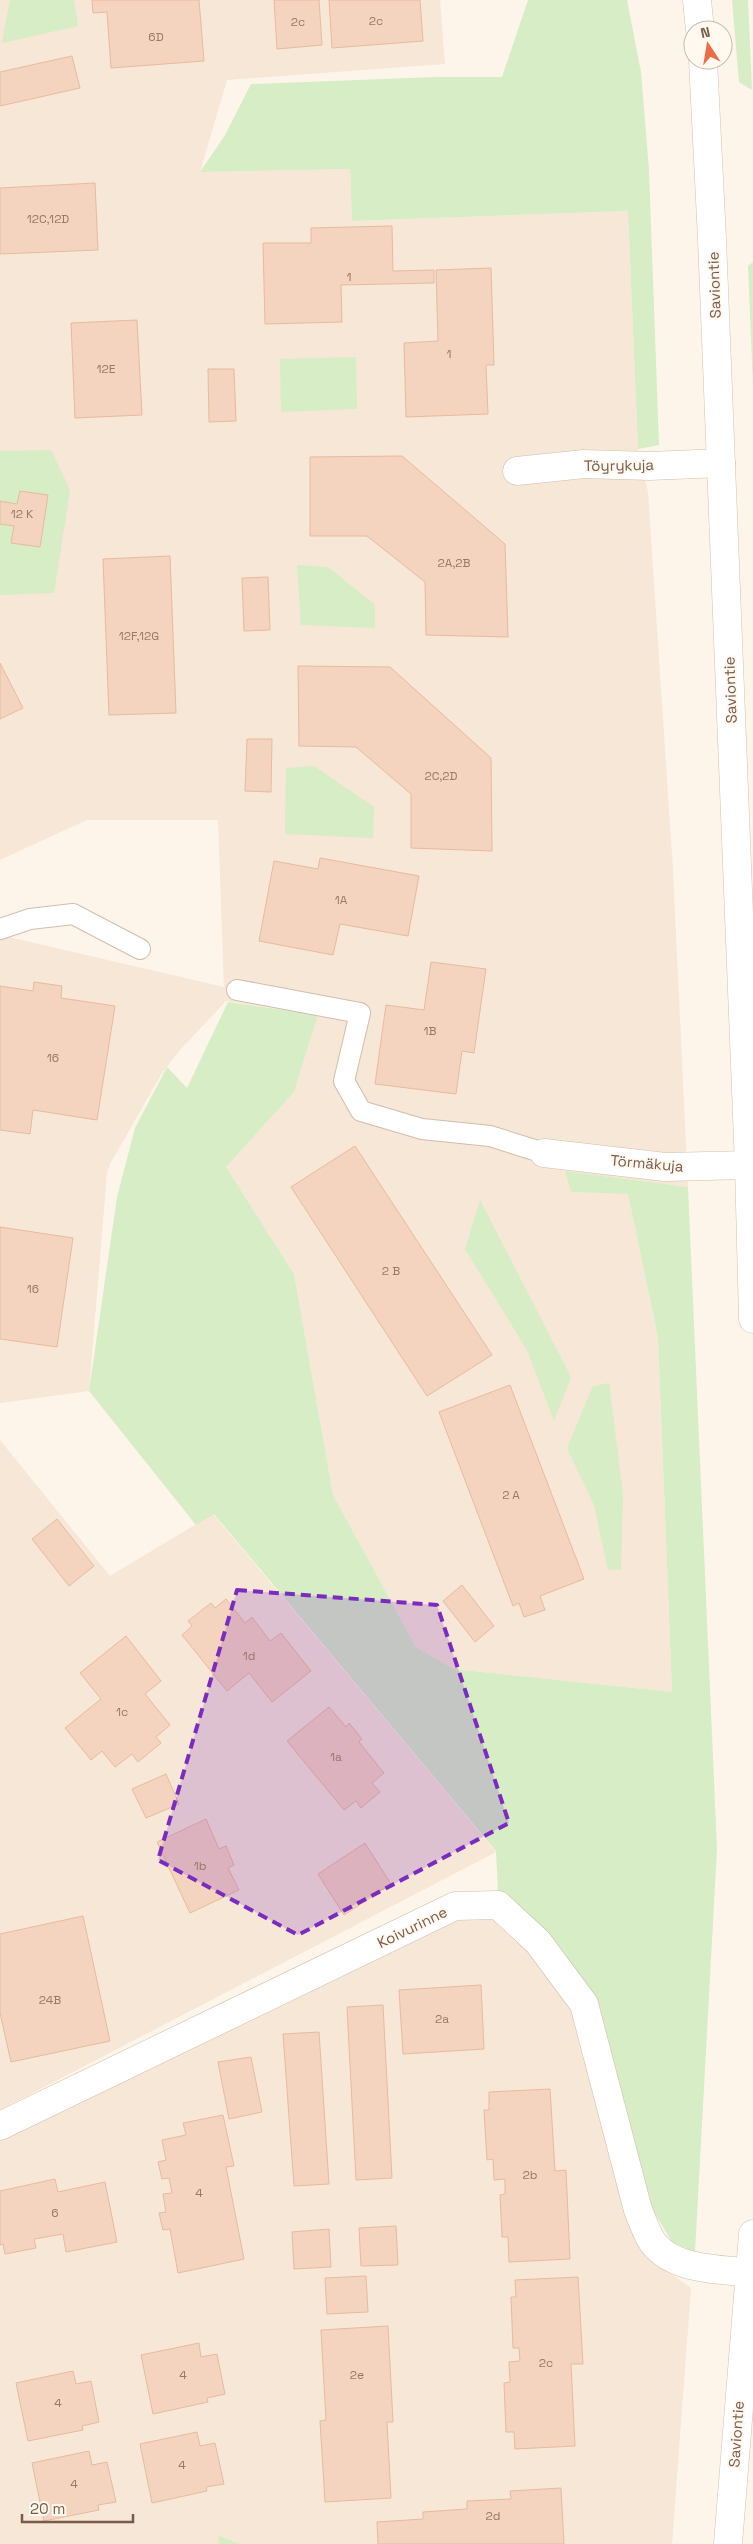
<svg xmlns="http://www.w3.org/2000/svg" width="753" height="2544" font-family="'Space Grotesk',sans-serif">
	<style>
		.residential { fill: #f6e7d6 }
		.green { fill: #d6edc5 }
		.building { fill: #f4d4bf; stroke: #e8ba9e }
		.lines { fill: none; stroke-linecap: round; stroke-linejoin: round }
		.lane-casing { stroke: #d1bdad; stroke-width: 22 }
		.street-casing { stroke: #d1bdad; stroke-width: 29 }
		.secondary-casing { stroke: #d7bfac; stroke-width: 29 }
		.lane { stroke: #fff; stroke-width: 20 }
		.street { stroke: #fff; stroke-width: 28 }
		.secondary { stroke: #fff; stroke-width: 28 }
		.marked { fill: #7b2cbf; fill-opacity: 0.2; stroke: #7b2cbf; stroke-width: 4; stroke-dasharray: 10 6; stroke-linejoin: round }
		.labels { text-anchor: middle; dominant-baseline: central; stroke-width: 4; stroke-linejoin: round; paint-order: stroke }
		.number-label { font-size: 12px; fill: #987967 }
		.street-label { font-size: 15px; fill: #7a5b4a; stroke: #fff9f0 }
	</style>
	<rect width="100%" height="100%" fill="#fdf5e9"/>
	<!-- residential -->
	<g class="residential">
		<path d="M0,0H440L445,64L227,80L200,172L350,169L352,221L628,211L638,449L648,492L673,871L688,1187L565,1171L571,1192L628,1194L658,1337L672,1692L454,1669L416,1647L333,1495L294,1274L226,1167L294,1092L318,1015L226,1001L180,1050L162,1073L110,1164L107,1173L89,1391L0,1403V935L224,987L218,820H87L0,860Z"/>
		<path d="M0,1440L110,1576L213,1514L496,1852L0,2110Z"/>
		<path d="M495,1915L533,1948L575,2008L628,2224L651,2260L691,2288L672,2544H240L219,2535V2544H0V2139L459,1917Z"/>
	</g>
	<!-- green -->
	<g class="green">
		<path d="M10,0H74L78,26L2,43Z"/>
		<path d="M528,0H627L641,72L649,170L659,445L638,449L628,211L352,221L350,169L200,172L225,135L251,84L435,77H502Z"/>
		<path d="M732,0H748L752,90L739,82Z"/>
		<path d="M753,262V386L748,266Z"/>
		<path d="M356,357L357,409L281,412L280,359Z"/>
		<path d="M51,450L70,490L54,593L0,595V451Z"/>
		<path d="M297,565L328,567L375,605V628L301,625Z"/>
		<path d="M314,766L374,807L373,838L285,834L286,768Z"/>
		<path d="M228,1002L318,1015L294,1092L226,1167L294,1274L333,1495L416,1647L454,1669L672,1692L658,1337L628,1194L571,1192L565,1171L688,1187L717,1849L695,2252L672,2242L648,2202L593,1997L498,1892L496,1851L214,1514L196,1525L89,1391L117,1197L135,1128L167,1067L187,1088Z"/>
		<path d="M480,1200L571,1377L554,1421L527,1350L465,1249Z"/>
		<path d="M609,1383L623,1495L621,1570H608L594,1505L567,1448L593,1386Z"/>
		<path d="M218,2535L240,2544H219Z"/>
	</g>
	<!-- building -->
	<g class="building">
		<path d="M92,0H199L204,61L111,68L107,12L93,13Z"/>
		<path d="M274,0H319L322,45L277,49Z"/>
		<path d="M329,0H420L423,41L332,48Z"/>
		<path d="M72,56L80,88L0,106V72Z"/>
		<path d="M95,183L98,250L0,254V188Z"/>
		<path d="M392,226L393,271L434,270V283L341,285L342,322L265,324L263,243H311V228Z"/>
		<path d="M491,268L494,365H486L488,414L406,417L404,343L438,341L436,270Z"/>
		<path d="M137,320L142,415L75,418L71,323Z"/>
		<path d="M208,369H234L236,421L209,422Z"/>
		<path d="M402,456L505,544L508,637L426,635L425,582L367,536H310V457Z"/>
		<path d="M20,491L48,495L40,547L11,543L14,526L0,524V501L17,504Z"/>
		<path d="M170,556L176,713L109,715L103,559Z"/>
		<path d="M268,577L270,630L244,631L242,578Z"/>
		<path d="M0,663L23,708L0,719Z"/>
		<path d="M298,666L390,667L491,758L492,851L411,848V794L356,747L299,746Z"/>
		<path d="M247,739H272L271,792L245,791Z"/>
		<path d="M320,858L419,876L408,936L340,924L333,955L259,941L274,861L318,869Z"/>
		<path d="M431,962L486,969L474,1053L462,1051L456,1094L375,1084L386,1005L424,1010Z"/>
		<path d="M34,982L62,986L61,998L115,1006L97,1120L33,1110L30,1134L0,1130V986L33,991Z"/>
		<path d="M355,1146L492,1355L427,1396L291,1187Z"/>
		<path d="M0,1227L73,1238L57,1347L0,1339Z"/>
		<path d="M510,1385L584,1579L540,1596L545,1610L524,1617L519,1603L513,1606L439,1412Z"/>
		<path d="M57,1519L94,1566L69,1586L32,1539Z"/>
		<path d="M462,1585L494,1626L475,1642L443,1601Z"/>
		<path d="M226,1599L245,1623L252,1617L270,1641L281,1633L311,1671L272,1702L249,1673L227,1691L182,1635L192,1626L188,1621L211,1603L215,1608Z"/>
		<path d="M126,1636L161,1681L145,1694L170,1725L156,1737L161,1743L138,1762L132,1754L115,1767L102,1751L91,1760L65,1728L101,1699L80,1673Z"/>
		<path d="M329,1707L346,1727L349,1723L362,1739L359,1742L384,1773L372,1783L380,1792L361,1808L356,1801L344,1810L287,1741Z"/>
		<path d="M166,1774L179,1804L146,1818L132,1789Z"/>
		<path d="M206,1819L219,1849L226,1846L234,1865L228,1868L239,1890L190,1913L157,1842Z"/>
		<path d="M365,1843L391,1884L344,1915L318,1874Z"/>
		<path d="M83,1916L110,2041L11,2062L0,2013V1934Z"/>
		<path d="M481,1985L484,2049L403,2054L399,1990Z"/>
		<path d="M383,2005L392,2178L356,2180L347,2007Z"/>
		<path d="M319,2032L329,2184L294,2186L283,2034Z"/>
		<path d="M251,2057L262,2112L229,2119L218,2062Z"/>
		<path d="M550,2089L555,2171L566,2170L570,2259L509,2262L508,2237H502L500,2195L505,2194V2179L494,2180L493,2159L487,2160L484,2110H489V2092Z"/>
		<path d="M223,2115L234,2166L226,2167L244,2259L178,2273L170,2229L163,2230L159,2213L166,2212L163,2194L172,2193L169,2178L162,2179L158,2162L166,2160L162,2140L186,2135L183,2123Z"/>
		<path d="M55,2179L58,2192L105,2182L117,2242L66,2252L63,2234L34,2239L36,2248L5,2254L3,2244L0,2245V2191Z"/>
		<path d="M396,2226L398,2265L361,2266L359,2228Z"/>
		<path d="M329,2229L331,2267L294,2269L292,2232Z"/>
		<path d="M366,2276L368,2312L327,2314L325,2278Z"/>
		<path d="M578,2277L583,2364H571L575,2446L515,2449L514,2432H506L504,2383L510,2382L509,2362L520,2361L519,2348H513L511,2297H516L515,2280Z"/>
		<path d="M388,2326L393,2422H387L391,2498L325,2502L320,2421L326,2420L321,2330Z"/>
		<path d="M199,2343L201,2357L217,2354L225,2394L207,2398L208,2402L153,2414L141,2355Z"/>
		<path d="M73,2371L76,2384L91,2381L99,2422L82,2426L83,2430L28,2441L16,2383Z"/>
		<path d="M197,2432L200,2446L215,2443L224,2484L206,2487L207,2491L152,2503L140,2444Z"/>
		<path d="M89,2451L92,2465L107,2462L116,2502L98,2505L99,2510L44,2521L32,2463Z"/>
		<path d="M561,2488L564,2544H378L377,2522L423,2519V2512L467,2509V2501L511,2499L510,2491Z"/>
	</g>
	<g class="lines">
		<!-- lane casing -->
		<g class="lane-casing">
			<g id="lane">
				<path d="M0,929L30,919L73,914L140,949"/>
				<path d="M237,990L360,1013L344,1081L361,1111L422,1129L490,1136L544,1153"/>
			</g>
		</g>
		<!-- street casing -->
		<g class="street-casing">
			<g id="street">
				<path d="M517,471L584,464L650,466L721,463"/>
				<path d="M544,1153L665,1167L749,1165"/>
				<path d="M0,2126L455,1906L498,1905L538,1942L584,2004L638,2210C642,2219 645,2229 650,2238C669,2271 720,2269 753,2273"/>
			</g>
		</g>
		<!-- secondary casing -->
		<g class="secondary-casing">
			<g id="secondary">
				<path d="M697,0L700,30"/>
				<path d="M703,60L712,239L749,1165L753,1319"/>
				<path d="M728,2544L753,2234"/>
			</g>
		</g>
		<!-- lane -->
		<use href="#lane" class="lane"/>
		<!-- street -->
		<use href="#street" class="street"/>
		<!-- secondary -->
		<use href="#secondary" class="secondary"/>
	</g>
	<!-- marked area -->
	<path class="marked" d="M237,1590L437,1605L509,1823L298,1935L158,1860Z"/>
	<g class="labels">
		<!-- number labels -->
		<g class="number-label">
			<text x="376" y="21">2c</text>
			<text x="298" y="22">2c</text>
			<text x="156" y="37">6D</text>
			<text x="48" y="219">12C,12D</text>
			<text x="349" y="277">1</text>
			<text x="449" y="354">1</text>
			<text x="106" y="369">12E</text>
			<text x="22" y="514">12 K</text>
			<text x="454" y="563">2A,2B</text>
			<text x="139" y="636">12F,12G</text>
			<text x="441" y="776">2C,2D</text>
			<text x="341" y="900">1A</text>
			<text x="430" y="1031">1B</text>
			<text x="53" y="1058">16</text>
			<text x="391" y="1271">2 B</text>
			<text x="33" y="1289">16</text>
			<text x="511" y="1495">2 A</text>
			<text x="249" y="1656">1d</text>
			<text x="122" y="1712">1c</text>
			<text x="336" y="1757">1a</text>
			<text x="200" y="1866">1b</text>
			<text x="50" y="2000">24B</text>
			<text x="442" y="2019">2a</text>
			<text x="530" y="2175">2b</text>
			<text x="199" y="2193">4</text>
			<text x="55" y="2213">6</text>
			<text x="546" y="2363">2c</text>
			<text x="183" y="2375">4</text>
			<text x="357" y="2375">2e</text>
			<text x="58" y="2403">4</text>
			<text x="182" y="2465">4</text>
			<text x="74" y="2484">4</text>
			<text x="493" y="2516">2d</text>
		</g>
		<!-- street labels -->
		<g class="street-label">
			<text transform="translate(714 285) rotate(-92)">Saviontie</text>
			<text transform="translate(619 465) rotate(-1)">Töyrykuja</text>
			<text transform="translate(730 690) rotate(-92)">Saviontie</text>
			<text transform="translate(647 1163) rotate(5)">Törmäkuja</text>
			<text transform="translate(412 1927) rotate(-26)">Koivurinne</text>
			<text transform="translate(736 2434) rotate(-86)">Saviontie</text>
		</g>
	</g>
	<!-- north arrow -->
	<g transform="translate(708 45) rotate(348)"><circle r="24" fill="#fff9f0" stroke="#cabaae"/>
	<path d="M0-4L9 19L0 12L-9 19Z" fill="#ed6c48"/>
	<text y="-8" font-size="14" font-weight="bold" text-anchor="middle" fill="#7a5b4a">N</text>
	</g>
	<!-- scale -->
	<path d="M22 2514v8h111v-8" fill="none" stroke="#7a5b4a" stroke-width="2.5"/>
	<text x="30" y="2514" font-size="15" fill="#7a5b4a" stroke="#fff9f0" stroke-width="4" paint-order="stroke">20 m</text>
</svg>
